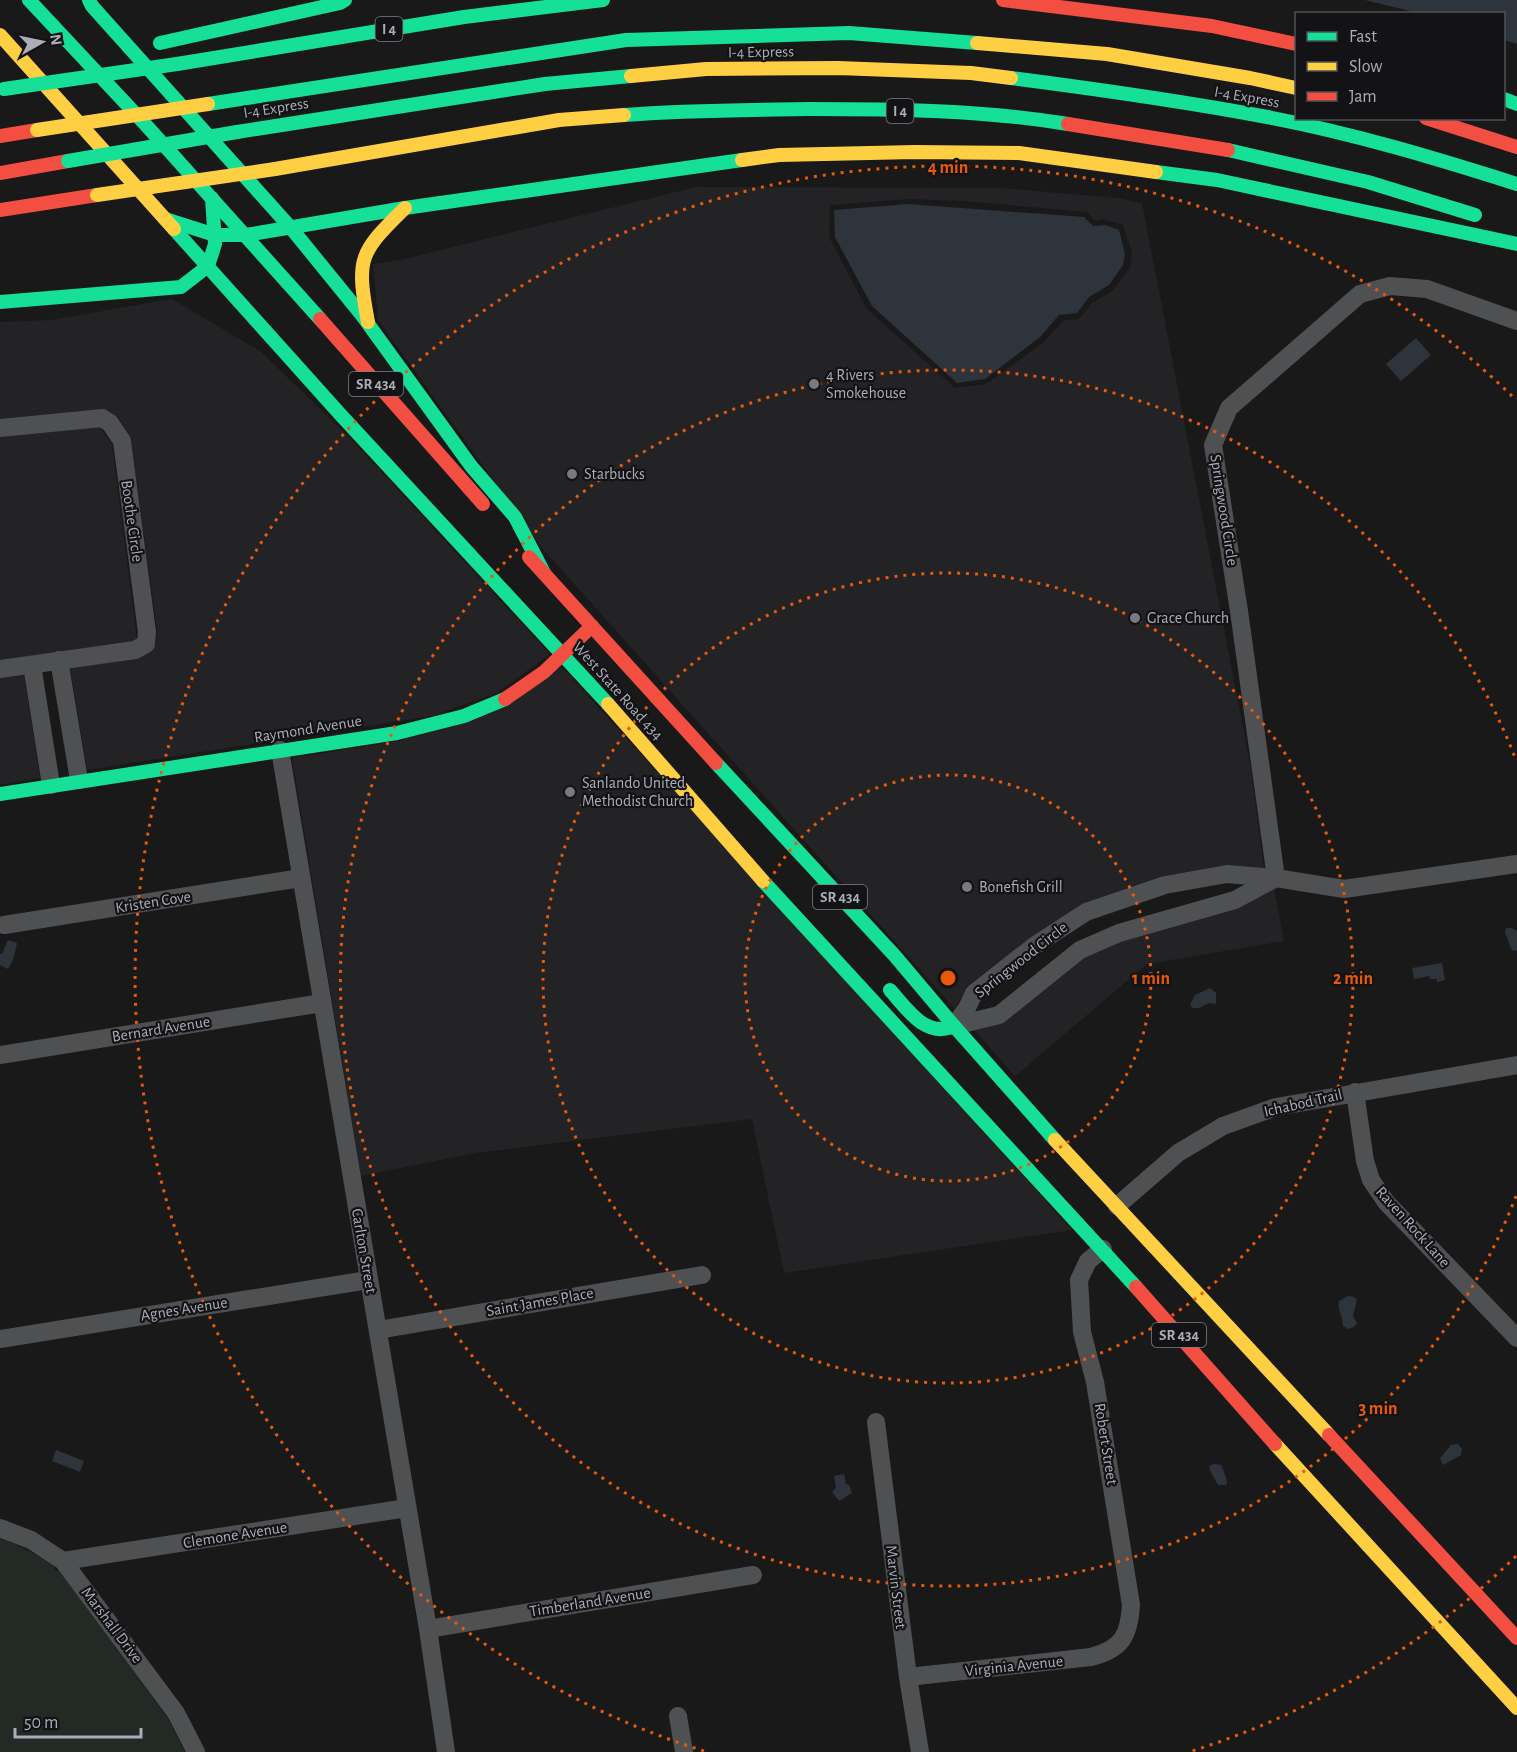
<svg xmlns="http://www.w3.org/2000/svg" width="1517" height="1752" font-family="'Alegreya Sans',sans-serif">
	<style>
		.built { fill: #232325; fill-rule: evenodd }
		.green { fill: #232924 }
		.water { fill: #2e343c }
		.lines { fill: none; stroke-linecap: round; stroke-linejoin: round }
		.street { stroke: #4f5052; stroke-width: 18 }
		.fast { stroke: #16e098; stroke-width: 14 }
		.slow { stroke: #ffcf43; stroke-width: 14 }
		.jam { stroke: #f24e42; stroke-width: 14 }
		.fast-bridge { stroke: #16e098; stroke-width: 14 }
		.slow-bridge { stroke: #ffcf43; stroke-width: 14 }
		.ring { fill: none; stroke: #e8590c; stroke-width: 3; stroke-dasharray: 3 6 }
		.poi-dot { fill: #787a81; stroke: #131315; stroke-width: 2 }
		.labels { text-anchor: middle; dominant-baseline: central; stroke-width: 4.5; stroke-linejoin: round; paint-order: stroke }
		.shield { fill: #131315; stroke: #7d8088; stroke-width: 1.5 }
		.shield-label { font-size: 15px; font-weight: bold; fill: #abaeb9 }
		.street-label { font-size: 16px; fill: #abaeb9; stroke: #131315 }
		.poi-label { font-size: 16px; fill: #abaeb9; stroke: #131315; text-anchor: start }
		.centre { fill: #e8590c; stroke: #131315; stroke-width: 3 }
		.ring-label { font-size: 18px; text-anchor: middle; font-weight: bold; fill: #e8590c; stroke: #131315; stroke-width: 4.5; stroke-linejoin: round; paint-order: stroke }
	</style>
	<rect width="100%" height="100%" fill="#191919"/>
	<!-- built -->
	<g class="built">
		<path d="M696,187L1000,188L1117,198L1142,203L1251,769L1264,869L1226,866L1163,876L1082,904L1027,940L967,986L955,1009L542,548L378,320L373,264L400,260ZM909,199L964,201L1087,212L1096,221L1101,219L1123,225L1132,253L1130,268L1112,291L1092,303L1079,319L1064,320L1044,342L986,384L955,388L867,309L829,237L830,205Z"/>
		<path d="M172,299L260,351L351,439L550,654L497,693L432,716L87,770L70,668L151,651L156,644L157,630L131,439L119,419L108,411L102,409L0,419V322L51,320Z"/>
		<path d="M99,427L112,444L137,639L132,642L0,661V437Z"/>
		<path d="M562,667L1072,1230L784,1273L752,1119L475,1153L361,1176L292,758L399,741Z"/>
		<path d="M24,675L40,778L0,785V678Z"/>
		<path d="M1274,889L1284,941L1147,964L1015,1076L974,1030L1006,1021L1086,957L1123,941L1238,909Z"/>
	</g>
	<!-- green -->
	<path class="green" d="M0,1537L41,1557L54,1566L55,1571L59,1570L167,1717L185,1752H0Z"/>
	<!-- water -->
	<g class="water">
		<path d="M1365,0H1517V44L1504,40V14L1418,13Z"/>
		<path d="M908,204L1084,217L1093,226L1105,225L1119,230L1125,254L1123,265L1109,285L1089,297L1077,313L1059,315L1040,337L985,379L957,383L872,306L835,237L834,210Z"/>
		<path d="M1416,338L1431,355L1401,381L1386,364Z"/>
		<path d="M1506,928H1512L1517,931V951L1512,950C1509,945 1508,938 1505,933Z"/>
		<path d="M8,940L17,943L13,960L8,969L0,965V954H2Z"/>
		<path d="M1442,963L1445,980L1437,982V979H1430L1429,976L1414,979L1412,968Z"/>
		<path d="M1210,988L1216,993V1004L1209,1003L1199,1008H1193L1190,1005L1195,995Z"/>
		<path d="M1348,1296L1354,1297L1357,1300L1353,1316L1357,1323L1354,1327L1348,1329L1343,1326C1343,1316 1337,1311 1339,1301Z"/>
		<path d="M1458,1444L1462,1449L1461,1455L1443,1465L1440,1458L1451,1445Z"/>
		<path d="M56,1450L84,1461L80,1472L52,1461Z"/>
		<path d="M1214,1464L1221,1465C1222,1467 1227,1478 1227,1482L1226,1485H1218C1215,1479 1210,1473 1209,1466Z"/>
		<path d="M844,1474L846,1484L849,1485L852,1493L839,1501L832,1492L836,1488L834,1476Z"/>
	</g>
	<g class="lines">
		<!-- street -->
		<g class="street">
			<path d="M0,428L102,418L110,423L122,441L147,632L146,644L135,650L0,669"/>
			<path d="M59,660L79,780"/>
			<path d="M32,665L51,785"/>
			<path d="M280,750L428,1629L446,1752"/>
			<path d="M1276,878L1239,611L1213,445L1229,408L1360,294L1390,286L1427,289L1517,321"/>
			<path d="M4,925L301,878"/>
			<path d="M954,1026L967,1008L974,993L1034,946L1086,912L1165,885L1227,874L1276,878L1344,889L1517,864"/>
			<path d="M954,1026L999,1015L1080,950L1119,933L1235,900L1276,878"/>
			<path d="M0,1055L322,1003"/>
			<path d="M1355,1092L1365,1161L1371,1180L1386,1202L1517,1338"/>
			<path d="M1117,1206L1178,1153L1223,1126L1276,1107L1517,1065"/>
			<path d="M378,1330L702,1275"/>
			<path d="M0,1339L368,1280"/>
			<path d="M876,1422L908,1677L920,1752"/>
			<path d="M0,1528L31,1540L63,1561L176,1713L196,1752"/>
			<path d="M63,1561L407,1508"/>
			<path d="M428,1629L753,1575"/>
			<path d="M908,1677L1091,1657C1122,1649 1129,1636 1131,1605L1095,1382L1082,1332L1079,1280L1088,1261L1103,1249"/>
			<path d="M678,1716L684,1752"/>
		</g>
		<!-- fast -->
		<g class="fast">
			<path d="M29,0L145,124L320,319"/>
			<path d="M89,0L92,6L291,228L361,314L471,466L515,517L544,573"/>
			<path d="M160,43L340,3L345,0"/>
			<path d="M177,64L464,17L603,0"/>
			<path d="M1011,78C1096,89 1182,101 1267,117C1352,133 1435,158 1517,184"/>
			<path d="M1504,99L1517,104"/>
			<path d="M208,104L626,40L849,33L977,43"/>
			<path d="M624,115C685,110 746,110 807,109C894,109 982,110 1068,124"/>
			<path d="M237,132L545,84L631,76"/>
			<path d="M1228,150L1368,182L1475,215"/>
			<path d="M1156,172L1217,180L1517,244"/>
			<path d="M165,219L215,235H246L405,208L742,160"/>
			<path d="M174,229L339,413L608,704"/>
			<path d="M0,302L181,287L208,266L215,244L212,198"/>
			<path d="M716,763L895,956L954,1026L1055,1140"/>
			<path d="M0,794L397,733L464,716L505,699"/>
			<path d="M763,881L1136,1287"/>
			<path d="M890,990C907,1009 926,1039 954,1026"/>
		</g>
		<!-- slow -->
		<g class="slow">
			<path d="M0,35L174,229"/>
			<path d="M977,43L1107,54L1250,78L1296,88"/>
			<path d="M631,76L706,69L838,68L971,73L1011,78"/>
			<path d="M742,160L779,155L915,152L1019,153L1156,172"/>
			<path d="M275,169L559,120L624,115"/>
			<path d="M368,322C356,258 359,253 405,208"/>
			<path d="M608,704L763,881"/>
			<path d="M1055,1140L1329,1435"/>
			<path d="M1275,1444L1517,1708"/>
		</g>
		<!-- jam -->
		<g class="jam">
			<path d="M1003,0L1212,26L1296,44"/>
			<path d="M1426,118L1517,147"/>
			<path d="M1068,124L1228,150"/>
			<path d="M0,136L37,130"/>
			<path d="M0,173L68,161"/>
			<path d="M0,210L97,195"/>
			<path d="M320,319L483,504"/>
			<path d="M529,557L716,763"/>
			<path d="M505,699L544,672L592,626"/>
			<path d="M1136,1287L1275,1444"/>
			<path d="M1329,1435L1517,1638"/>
		</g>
		<!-- fast-bridge -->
		<g class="fast-bridge">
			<path d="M4,89L177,64"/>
			<path d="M68,161L237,132"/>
		</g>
		<!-- slow-bridge -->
		<g class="slow-bridge">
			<path d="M37,130L208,104"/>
			<path d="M97,195L275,169"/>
		</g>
	</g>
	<!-- distance rings -->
	<g class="ring">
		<circle cx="948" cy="978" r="203"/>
		<circle cx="948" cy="978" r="405"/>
		<path d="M1516 1196A608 608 0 1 1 1516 760"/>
		<path d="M1516 1556A811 811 0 0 1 1192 1751M704 1751A811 811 0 1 1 1516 400"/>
	</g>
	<!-- markers -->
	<g class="poi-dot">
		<circle cx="814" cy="384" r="6"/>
		<circle cx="572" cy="474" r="6"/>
		<circle cx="1135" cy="618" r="6"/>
		<circle cx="570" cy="792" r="6"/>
		<circle cx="967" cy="887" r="6"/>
	</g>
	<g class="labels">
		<!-- shield labels -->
		<g class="shield">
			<rect x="375.5" y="17" width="27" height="24" rx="4.5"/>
			<rect x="886.5" y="99" width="27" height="24" rx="4.5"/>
			<rect x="349" y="372" width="54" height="24" rx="4.5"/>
			<rect x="813" y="885" width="54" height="24" rx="4.5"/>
			<rect x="1152" y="1323" width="54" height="24" rx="4.5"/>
		</g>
		<g class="shield-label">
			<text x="389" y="29">I 4</text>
			<text x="900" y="111">I 4</text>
			<text x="376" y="384">SR 434</text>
			<text x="840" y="897">SR 434</text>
			<text x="1179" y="1335">SR 434</text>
		</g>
		<!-- street labels -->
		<g class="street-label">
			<text transform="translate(761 52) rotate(-1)">I-4 Express</text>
			<text transform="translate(1247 97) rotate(10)">I-4 Express</text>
			<text transform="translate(276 108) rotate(-9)">I-4 Express</text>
			<text transform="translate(1224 510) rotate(81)">Springwood Circle</text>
			<text transform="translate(132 521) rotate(82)">Boothe Circle</text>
			<text transform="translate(618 691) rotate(48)">West State Road 434</text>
			<text transform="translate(308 729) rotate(-9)">Raymond Avenue</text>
			<text transform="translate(153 902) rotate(-9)">Kristen Cove</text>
			<text transform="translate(1021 960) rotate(-38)">Springwood Circle</text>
			<text transform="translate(161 1029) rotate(-9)">Bernard Avenue</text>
			<text transform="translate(1303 1103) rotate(-13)">Ichabod Trail</text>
			<text transform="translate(1413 1227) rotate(48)">Raven Rock Lane</text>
			<text transform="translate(364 1251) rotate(80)">Carlton Street</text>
			<text transform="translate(540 1302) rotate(-10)">Saint James Place</text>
			<text transform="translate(184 1309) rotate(-9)">Agnes Avenue</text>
			<text transform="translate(1106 1444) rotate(81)">Robert Street</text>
			<text transform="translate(235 1535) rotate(-9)">Clemone Avenue</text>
			<text transform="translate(896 1587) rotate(83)">Marvin Street</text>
			<text transform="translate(590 1602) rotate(-9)">Timberland Avenue</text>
			<text transform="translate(112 1625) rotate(53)">Marshall Drive</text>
			<text transform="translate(1014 1666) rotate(-6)">Virginia Avenue</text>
		</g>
		<!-- poi labels -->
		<g class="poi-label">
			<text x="826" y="375">4 Rivers<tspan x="826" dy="18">Smokehouse</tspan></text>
			<text x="584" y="474">Starbucks</text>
			<text x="1147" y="618">Grace Church</text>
			<text x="582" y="783">Sanlando United<tspan x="582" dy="18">Methodist Church</tspan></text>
			<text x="979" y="887">Bonefish Grill</text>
		</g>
	</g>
	<circle cx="948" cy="978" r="9" class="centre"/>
	<g class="ring-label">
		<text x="948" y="173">4 min</text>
		<text x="1151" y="984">1 min</text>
		<text x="1353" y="984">2 min</text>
		<text x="1378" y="1414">3 min</text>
	</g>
	<!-- legend -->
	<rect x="1295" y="12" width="210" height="108" fill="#131315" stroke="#505157" stroke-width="1.5"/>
	<rect x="1307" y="32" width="30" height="9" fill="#16e098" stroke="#505157" stroke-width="1.5"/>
	<text x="1349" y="42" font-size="18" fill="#abaeb9">Fast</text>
	<rect x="1307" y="62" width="30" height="9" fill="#ffcf43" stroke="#505157" stroke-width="1.5"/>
	<text x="1349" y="72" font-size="18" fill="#abaeb9">Slow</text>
	<rect x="1307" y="92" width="30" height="9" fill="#f24e42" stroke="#505157" stroke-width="1.5"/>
	<text x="1349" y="102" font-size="18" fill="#abaeb9">Jam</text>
	<!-- north arrow -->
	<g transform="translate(42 42) rotate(81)" stroke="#131315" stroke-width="4.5" paint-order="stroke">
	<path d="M0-4.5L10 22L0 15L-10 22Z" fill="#abaeb9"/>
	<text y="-9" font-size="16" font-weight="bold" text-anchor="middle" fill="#abaeb9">N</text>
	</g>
	<!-- scale -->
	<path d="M15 1728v9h126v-9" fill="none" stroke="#abaeb9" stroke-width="3"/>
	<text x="24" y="1728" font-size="18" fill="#abaeb9" stroke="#131315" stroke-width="4.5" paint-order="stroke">50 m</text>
</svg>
